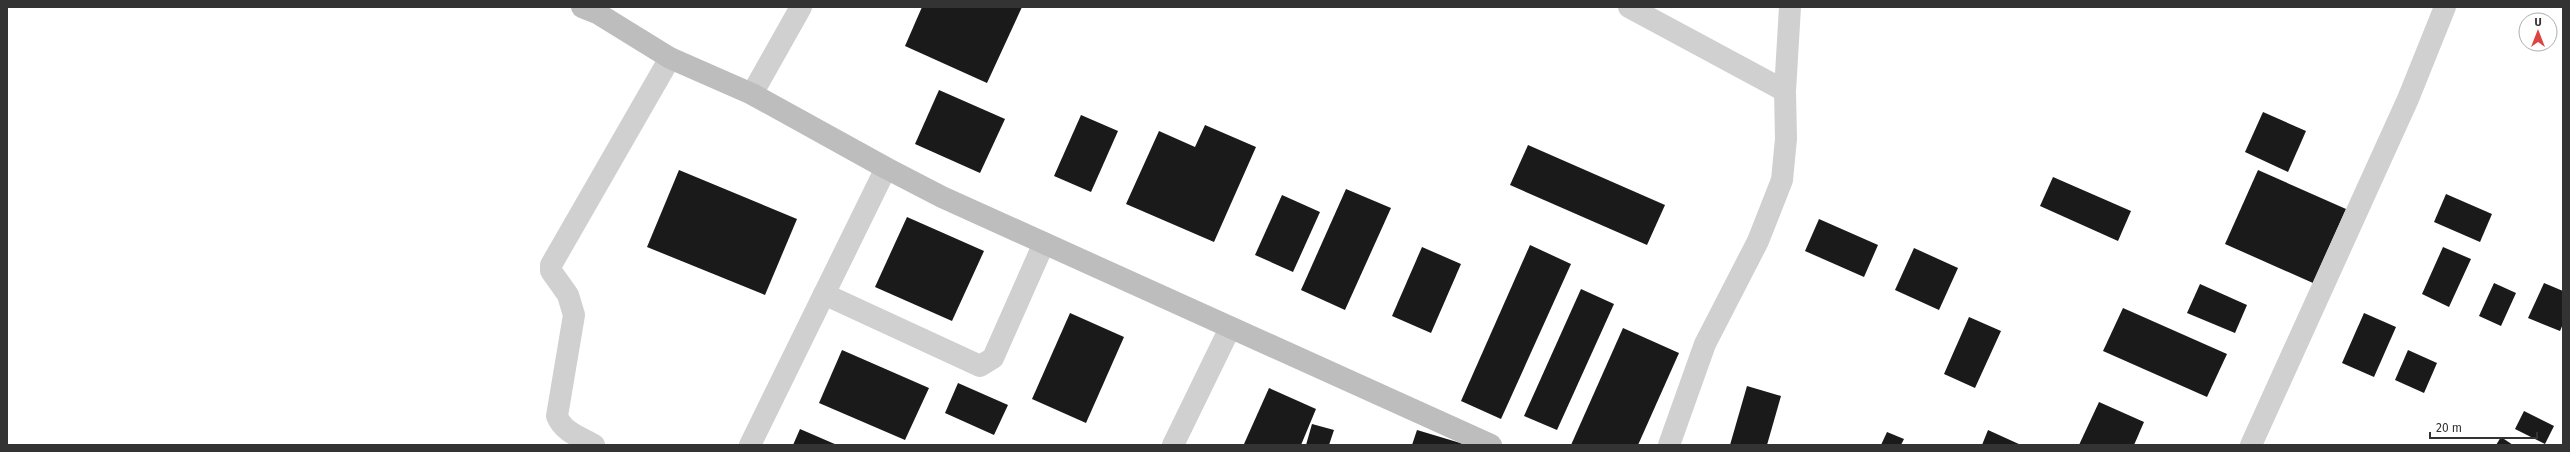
<svg xmlns="http://www.w3.org/2000/svg" width="2570" height="452" font-family="'Fira Sans',sans-serif">
	<style>
		.building { fill: #1a1a1a }
		.lines { fill: none; stroke-linecap: round; stroke-linejoin: round }
		.street { stroke: #d0d0d0; stroke-width: 22 }
		.secondary { stroke: #bdbdbd; stroke-width: 22 }
	</style>
	<rect width="100%" height="100%" fill="#fff"/>
	<!-- building -->
	<g class="building">
		<path d="M922,7H1022L987,83L905,46Z"/>
		<path d="M939,90L1005,119L980,173L915,144Z"/>
		<path d="M2263,112L2306,131L2288,172L2245,152Z"/>
		<path d="M1081,115L1118,131L1091,192L1054,176Z"/>
		<path d="M1205,125L1256,147L1214,242L1126,204L1159,131L1195,147Z"/>
		<path d="M1528,145L1665,205L1647,245L1510,185Z"/>
		<path d="M679,170L797,219L765,295L647,247Z"/>
		<path d="M2258,170L2346,209L2313,283L2225,244Z"/>
		<path d="M2053,177L2131,211L2118,241L2040,206Z"/>
		<path d="M1346,189L1391,208L1345,310L1301,290Z"/>
		<path d="M2446,194L2492,214L2480,242L2434,222Z"/>
		<path d="M1282,195L1320,212L1293,272L1255,255Z"/>
		<path d="M907,217L984,251L952,321L875,287Z"/>
		<path d="M1819,219L1878,245L1864,277L1805,251Z"/>
		<path d="M1530,245L1571,264L1501,419L1461,401Z"/>
		<path d="M1422,247L1461,264L1431,333L1392,316Z"/>
		<path d="M2443,247L2471,259L2449,307L2422,294Z"/>
		<path d="M1914,248L1958,268L1939,310L1895,290Z"/>
		<path d="M2494,283L2516,293L2501,326L2479,316Z"/>
		<path d="M2544,283L2563,291V324L2560,331L2528,318Z"/>
		<path d="M2200,284L2247,305L2235,333L2187,313Z"/>
		<path d="M1581,289L1614,304L1557,430L1524,416Z"/>
		<path d="M2123,308L2227,354L2207,397L2103,351Z"/>
		<path d="M1070,313L1124,337L1086,423L1032,399Z"/>
		<path d="M2364,313L2396,327L2374,377L2342,363Z"/>
		<path d="M1969,317L2001,331L1975,388L1944,374Z"/>
		<path d="M1623,328L1679,353L1638,445H1571Z"/>
		<path d="M842,350L929,388L905,440L819,403Z"/>
		<path d="M2408,350L2437,363L2424,393L2395,380Z"/>
		<path d="M958,383L1008,405L994,435L945,413Z"/>
		<path d="M1747,386L1781,396L1767,445H1730Z"/>
		<path d="M1269,388L1316,409L1301,445L1244,444Z"/>
		<path d="M2099,402L2144,422L2134,445H2079Z"/>
		<path d="M2524,411L2554,426L2545,444L2515,429Z"/>
		<path d="M1312,424L1334,430L1329,445H1306Z"/>
		<path d="M800,429L837,445H793Z"/>
		<path d="M1417,430L1467,445H1412Z"/>
		<path d="M1988,430L2021,445H1982Z"/>
		<path d="M1887,432L1904,439L1901,445H1881Z"/>
		<path d="M2501,437L2513,445H2496Z"/>
	</g>
	<g class="lines">
		<!-- street -->
		<g class="street">
			<path d="M1629,7L1785,91"/>
			<path d="M752,94L801,7"/>
			<path d="M824,294L980,366L993,358L1044,243"/>
			<path d="M594,445C580,437 563,432 557,416L574,315L568,295L551,271V265L670,58"/>
			<path d="M750,445L886,168"/>
			<path d="M1173,445L1230,328"/>
			<path d="M1669,445L1705,344L1758,241L1782,180L1786,139L1785,91L1790,7"/>
			<path d="M2251,445L2408,99L2445,7"/>
		</g>
		<!-- secondary -->
		<path class="secondary" d="M582,7L597,13L670,58L752,94L886,168L942,197L1491,445"/>
	</g>
	<!-- border -->
	<rect width="2570" height="452" fill="none" stroke="#333333" stroke-width="16"/>
	<!-- north arrow -->
	<g transform="translate(2538 32)"><circle r="19" fill="#ffffff" stroke="#adadad"/>
	<path d="M0-3L7 15L0 10L-7 15Z" fill="#dd4441"/>
	<text y="-6" font-size="11" font-weight="bold" text-anchor="middle" fill="#333333">U</text>
	</g>
	<!-- scale -->
	<path d="M2430 432v6h107v-6" fill="none" stroke="#333333" stroke-width="2"/>
	<text x="2436" y="432" font-size="12" fill="#333333" stroke="#ffffff" stroke-width="3" paint-order="stroke">20 m</text>
</svg>
